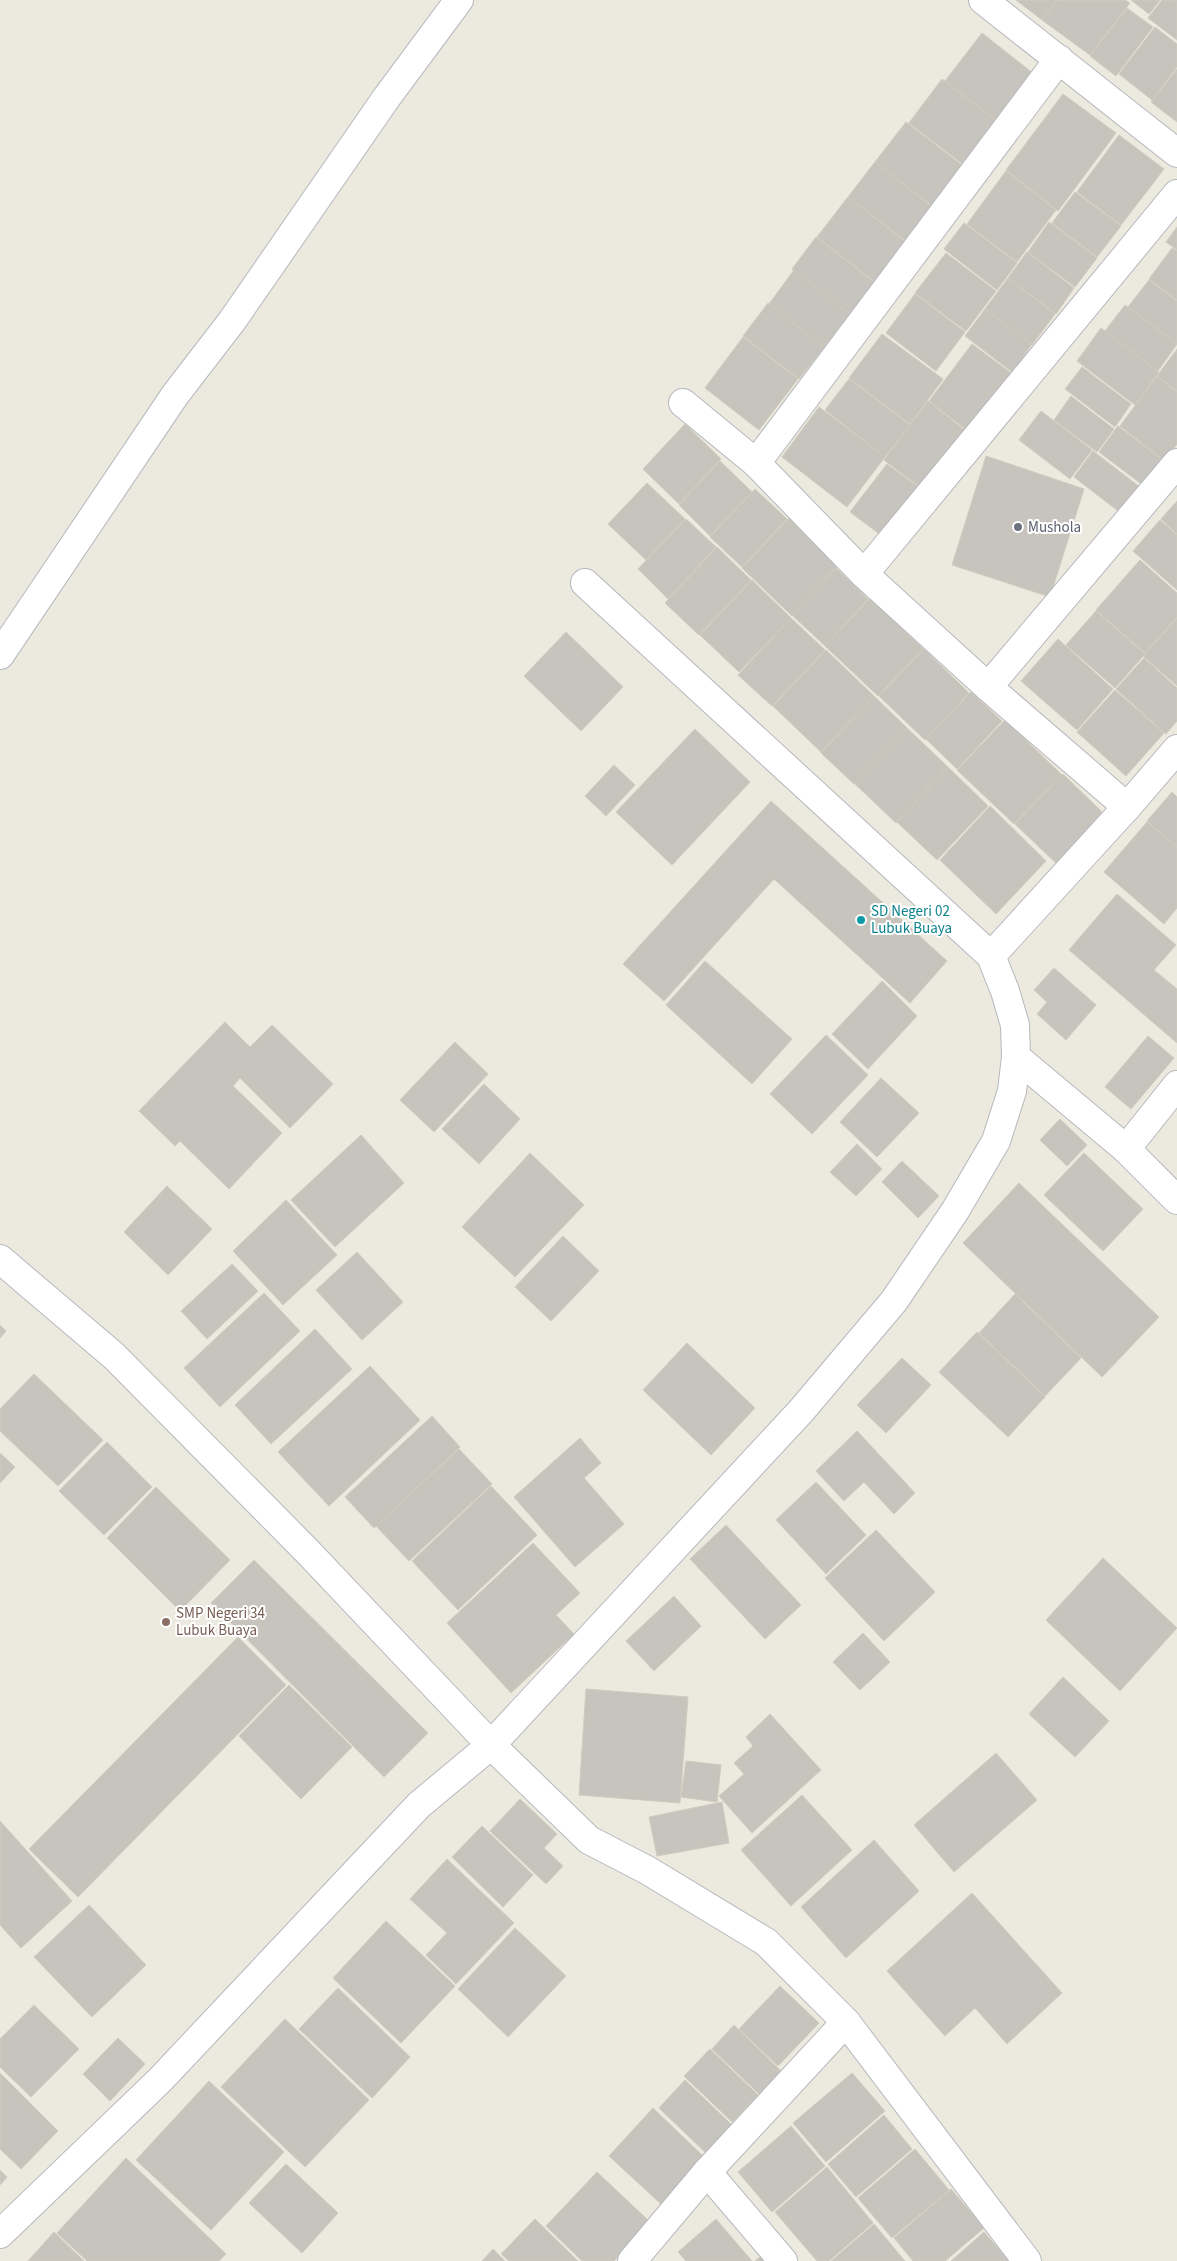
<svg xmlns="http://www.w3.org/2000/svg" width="1177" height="2261" font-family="'Source Sans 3',sans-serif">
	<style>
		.building { fill: #c7c4bd; stroke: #d1cbbe }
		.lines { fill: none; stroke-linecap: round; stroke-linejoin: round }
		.minor-casing { stroke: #b5b8bd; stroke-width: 30 }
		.tertiary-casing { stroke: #b5b8bd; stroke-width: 30 }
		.minor { stroke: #fff; stroke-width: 28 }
		.tertiary { stroke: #fff; stroke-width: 28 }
		.worship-dot { fill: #6b7280; stroke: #fff; stroke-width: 2 }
		.culture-dot { fill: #0f9aa8; stroke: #fff; stroke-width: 2 }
		.education-dot { fill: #8d6e63; stroke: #fff; stroke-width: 2 }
		.labels { text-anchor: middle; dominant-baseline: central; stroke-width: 4; stroke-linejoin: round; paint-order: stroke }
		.worship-label { font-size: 15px; fill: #5b616d; stroke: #fff; text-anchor: start }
		.culture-label { font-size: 15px; fill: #0d838f; stroke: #fff; text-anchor: start }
		.education-label { font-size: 15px; fill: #785e54; stroke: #fff; text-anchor: start }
	</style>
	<rect width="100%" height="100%" fill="#ece9df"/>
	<!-- building -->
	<g class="building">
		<path d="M1016,0H1057L1042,20Z"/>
		<path d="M1057,0H1125L1130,3L1090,55L1042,20Z"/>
		<path d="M1131,0H1160L1149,14Z"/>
		<path d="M1162,0H1177V40L1148,18Z"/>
		<path d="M1127,8L1153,27L1116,76L1090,56Z"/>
		<path d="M1155,27L1177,44V67L1152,100L1119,74Z"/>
		<path d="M982,33L1034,74L997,121L945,81Z"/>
		<path d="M1177,69V122L1151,102Z"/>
		<path d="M942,79L998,122L965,166L909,123Z"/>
		<path d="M1063,94L1116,133L1058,211L1006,170Z"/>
		<path d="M906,122L963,166L933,207L875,162Z"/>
		<path d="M1119,135L1164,169L1121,225L1077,192Z"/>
		<path d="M875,162L932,207L906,241L848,197Z"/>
		<path d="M1006,171L1056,210L1017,262L967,224Z"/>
		<path d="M1075,192L1121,226L1097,257L1052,223Z"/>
		<path d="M848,197L906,242L875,282L817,237Z"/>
		<path d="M1049,222L1097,258L1075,287L1028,252Z"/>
		<path d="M964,223L1017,263L997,290L944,249Z"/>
		<path d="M1177,227V250L1166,242Z"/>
		<path d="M816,237L874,282L850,314L792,269Z"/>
		<path d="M1172,248L1177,251V300L1149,279Z"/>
		<path d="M1027,252L1074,288L1056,314L1008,278Z"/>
		<path d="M946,253L996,291L966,331L915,293Z"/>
		<path d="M794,270L850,314L824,347L769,304Z"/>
		<path d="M1008,278L1055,314L1032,345L985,309Z"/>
		<path d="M1149,280L1177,301V344L1128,307Z"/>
		<path d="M915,294L965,332L936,371L886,333Z"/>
		<path d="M768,303L824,347L799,379L743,336Z"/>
		<path d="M1125,305L1177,344L1158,371L1105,331Z"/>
		<path d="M985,309L1032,344L1012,372L965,336Z"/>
		<path d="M1101,328L1159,372L1135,405L1077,361Z"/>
		<path d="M882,334L943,379L910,424L849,378Z"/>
		<path d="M743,337L798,379L759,430L705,388Z"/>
		<path d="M972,344L1011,373L968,431L929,401Z"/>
		<path d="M1177,349V391L1157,376Z"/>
		<path d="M1082,367L1131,404L1115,427L1065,389Z"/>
		<path d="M1157,376L1177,392V444L1165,461L1120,426Z"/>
		<path d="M849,379L910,425L885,457L825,410Z"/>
		<path d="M1071,396L1114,429L1097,452L1054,420Z"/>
		<path d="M928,401L966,431L922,489L884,460Z"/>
		<path d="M819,407L885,457L847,507L782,457Z"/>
		<path d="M1041,411L1092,450L1070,479L1019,440Z"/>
		<path d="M685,424L721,459L679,504L643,469Z"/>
		<path d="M1118,426L1163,460L1144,486L1099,452Z"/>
		<path d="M1093,451L1141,488L1122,514L1074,477Z"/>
		<path d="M986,456L1084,489L1050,597L952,565Z"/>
		<path d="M720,461L752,492L710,536L679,505Z"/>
		<path d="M887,464L922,490L885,538L850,512Z"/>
		<path d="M647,483L685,519L646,560L608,524Z"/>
		<path d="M755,489L787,519L742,567L710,537Z"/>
		<path d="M1177,501V534L1161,519Z"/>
		<path d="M789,518L838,565L792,616L742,568Z"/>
		<path d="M686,519L716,547L668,599L638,569Z"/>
		<path d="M1160,520L1177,535V590L1133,551Z"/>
		<path d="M717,547L751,580L699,635L665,603Z"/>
		<path d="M1140,560L1177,593V617L1145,653L1096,610Z"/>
		<path d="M836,568L868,599L825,646L792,615Z"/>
		<path d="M752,580L791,618L739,672L700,635Z"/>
		<path d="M870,598L923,649L878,696L825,646Z"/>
		<path d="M1096,611L1145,654L1115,688L1066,645Z"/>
		<path d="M791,618L825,650L772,706L738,675Z"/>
		<path d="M1177,618V686L1143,656Z"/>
		<path d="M566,632L623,687L581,731L524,676Z"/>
		<path d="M1058,639L1113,689L1077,730L1021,681Z"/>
		<path d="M924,649L969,693L925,740L879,696Z"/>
		<path d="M826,650L874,696L821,752L773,706Z"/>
		<path d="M1144,658L1177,688V721L1166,734L1116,689Z"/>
		<path d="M1115,690L1164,733L1126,776L1077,732Z"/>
		<path d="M971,692L1002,721L957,769L926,739Z"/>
		<path d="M874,696L907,728L854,784L821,753Z"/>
		<path d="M1005,720L1062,775L1014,824L957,770Z"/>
		<path d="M907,728L948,767L896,823L854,783Z"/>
		<path d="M695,729L750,782L672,865L616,812Z"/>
		<path d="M614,765L635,785L606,816L585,796Z"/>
		<path d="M948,767L988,806L937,860L897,822Z"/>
		<path d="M1063,774L1104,814L1057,864L1015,824Z"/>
		<path d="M1172,792L1177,797V847L1147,821Z"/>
		<path d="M771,801L947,961L910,1003L774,879L664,1001L623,964Z"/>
		<path d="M990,806L1046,861L996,914L940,860Z"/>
		<path d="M1147,822L1177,847V908L1164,924L1104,872Z"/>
		<path d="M1117,894L1176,945L1154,970L1177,989V1043L1069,950Z"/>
		<path d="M705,961L792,1039L752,1084L666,1005Z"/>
		<path d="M1054,968L1096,1005L1066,1040L1037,1014L1047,1002L1034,990Z"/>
		<path d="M882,981L917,1016L868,1069L832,1034Z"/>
		<path d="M225,1022L250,1047L272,1025L333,1084L290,1128L240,1078L233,1086L282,1133L229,1189L180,1141L175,1146L139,1111Z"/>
		<path d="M826,1035L868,1075L812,1134L770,1094Z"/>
		<path d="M1148,1036L1174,1058L1131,1109L1105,1087Z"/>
		<path d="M455,1042L488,1074L434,1132L400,1100Z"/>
		<path d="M881,1078L919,1113L877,1157L840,1122Z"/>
		<path d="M484,1084L520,1119L479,1164L442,1129Z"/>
		<path d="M1060,1119L1087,1145L1067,1166L1040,1140Z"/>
		<path d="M361,1135L404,1183L335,1247L291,1200Z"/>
		<path d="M857,1144L882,1169L856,1196L830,1172Z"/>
		<path d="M530,1153L584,1205L515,1277L462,1227Z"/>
		<path d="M1084,1153L1143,1209L1103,1251L1044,1195Z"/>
		<path d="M902,1161L939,1196L918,1218L882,1182Z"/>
		<path d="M1019,1183L1159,1317L1102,1377L963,1243Z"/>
		<path d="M167,1186L212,1229L168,1275L124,1232Z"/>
		<path d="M286,1200L337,1255L283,1305L233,1251Z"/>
		<path d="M563,1236L599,1271L551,1321L515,1287Z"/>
		<path d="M357,1252L403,1302L362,1340L316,1290Z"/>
		<path d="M232,1264L258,1291L207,1339L181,1311Z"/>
		<path d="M264,1293L300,1331L220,1407L184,1368Z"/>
		<path d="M1015,1294L1081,1358L1045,1396L979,1333Z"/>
		<path d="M0,1325L6,1331L0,1338Z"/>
		<path d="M315,1329L352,1369L271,1444L235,1405Z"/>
		<path d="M977,1332L1045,1397L1008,1437L939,1372Z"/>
		<path d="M687,1343L755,1408L711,1455L643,1390Z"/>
		<path d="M902,1358L931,1385L886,1433L857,1405Z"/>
		<path d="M370,1366L420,1420L329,1506L278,1452Z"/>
		<path d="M34,1374L103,1440L58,1486L0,1431V1409Z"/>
		<path d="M432,1416L460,1447L374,1528L345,1497Z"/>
		<path d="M857,1431L915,1493L894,1514L864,1482L844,1501L816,1471Z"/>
		<path d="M580,1438L601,1463L584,1478L624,1524L575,1567L514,1497Z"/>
		<path d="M107,1442L152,1487L104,1535L59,1491Z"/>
		<path d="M459,1449L492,1484L409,1561L376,1526Z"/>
		<path d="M0,1453L15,1467L0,1483Z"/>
		<path d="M816,1482L866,1535L826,1574L776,1520Z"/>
		<path d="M491,1486L537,1535L458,1610L412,1561Z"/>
		<path d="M156,1487L230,1560L180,1611L107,1538Z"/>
		<path d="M726,1525L801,1605L765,1639L690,1559Z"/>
		<path d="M876,1530L935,1592L884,1641L825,1578Z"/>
		<path d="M533,1543L580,1593L556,1615L574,1634L511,1693L447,1623Z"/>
		<path d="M1103,1558L1177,1628L1120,1691L1046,1620Z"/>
		<path d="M254,1560L428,1733L384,1777L211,1603Z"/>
		<path d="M674,1596L701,1626L654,1671L626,1641Z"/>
		<path d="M863,1633L890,1662L860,1690L833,1662Z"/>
		<path d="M238,1637L286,1685L78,1897L29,1849Z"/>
		<path d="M1063,1677L1109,1721L1075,1757L1029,1714Z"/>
		<path d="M289,1685L352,1747L301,1799L239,1736Z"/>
		<path d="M586,1689L688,1697L680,1803L579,1795Z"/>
		<path d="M770,1714L821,1770L752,1833L719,1796L744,1774L734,1763L753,1746L746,1737Z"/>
		<path d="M996,1753L1037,1800L954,1872L914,1825Z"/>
		<path d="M686,1761L721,1765L717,1802L681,1797Z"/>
		<path d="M802,1795L852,1850L791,1906L741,1850Z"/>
		<path d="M520,1799L557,1834L544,1848L563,1866L546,1884L490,1831Z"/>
		<path d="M722,1802L729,1843L657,1856L649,1817Z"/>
		<path d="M0,1821L72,1901L21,1948L0,1925Z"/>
		<path d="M482,1826L533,1875L503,1907L452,1857Z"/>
		<path d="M874,1840L919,1891L846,1958L801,1907Z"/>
		<path d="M447,1859L514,1923L456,1984L426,1955L447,1933L410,1899Z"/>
		<path d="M972,1893L1062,1993L1007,2044L975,2008L945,2036L887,1971Z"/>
		<path d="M89,1905L146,1965L92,2017L34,1957Z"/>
		<path d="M386,1921L455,1986L401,2043L333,1978Z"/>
		<path d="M515,1928L566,1976L508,2037L458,1989Z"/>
		<path d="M780,1986L819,2023L778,2066L739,2029Z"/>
		<path d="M338,1988L410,2057L372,2098L299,2029Z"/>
		<path d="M34,2005L79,2049L31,2097L0,2067V2039Z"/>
		<path d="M285,2019L369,2100L305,2167L221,2087Z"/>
		<path d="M734,2025L781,2071L759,2094L712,2049Z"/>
		<path d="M118,2038L145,2064L110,2101L83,2074Z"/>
		<path d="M710,2049L758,2095L732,2122L684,2076Z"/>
		<path d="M0,2073L58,2131L21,2169L0,2149Z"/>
		<path d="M852,2073L885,2111L826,2162L793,2123Z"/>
		<path d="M685,2080L732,2125L706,2153L659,2108Z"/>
		<path d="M209,2081L284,2152L211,2230L136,2160Z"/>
		<path d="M653,2108L705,2158L661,2204L609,2156Z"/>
		<path d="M884,2115L912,2149L856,2197L828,2164Z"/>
		<path d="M791,2126L825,2166L772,2212L738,2172Z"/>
		<path d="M915,2149L949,2190L892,2238L858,2198Z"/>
		<path d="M126,2158L226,2254L219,2261H87L57,2233Z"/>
		<path d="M286,2164L338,2213L302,2253L249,2203Z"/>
		<path d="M827,2167L873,2223L829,2261H817L775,2212Z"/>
		<path d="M0,2170L7,2177L0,2185Z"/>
		<path d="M597,2172L650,2222L614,2261H582L546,2226Z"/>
		<path d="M951,2189L984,2228L945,2261H913L894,2238Z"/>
		<path d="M535,2219L578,2261H509L501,2254Z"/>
		<path d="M716,2219L752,2261H686L678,2252Z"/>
		<path d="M874,2224L905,2261H831Z"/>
		<path d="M54,2232L84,2261H28Z"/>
		<path d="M984,2232L1009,2261H951Z"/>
		<path d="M493,2249L505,2261H482Z"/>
		<path d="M765,2253L772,2261H755Z"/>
	</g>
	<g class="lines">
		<!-- minor casing -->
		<g class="minor-casing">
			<g id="minor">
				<path d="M983,0L1177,153"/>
				<path d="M683,403L756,463L864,574L988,687L1127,807"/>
				<path d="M756,463L1059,59"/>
				<path d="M864,574L1177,194"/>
				<path d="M585,583L991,956L1005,991L1015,1025L1016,1057L1012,1091L996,1141L955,1211L894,1301L801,1411L491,1745L589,1840L647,1870L766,1942L846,2022L707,2172L632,2261"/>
				<path d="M0,655L175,395L232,321L387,97L459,0"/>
				<path d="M988,687L1177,463"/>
				<path d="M991,956L1127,807L1177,749"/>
				<path d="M1016,1057L1126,1149L1177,1200"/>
				<path d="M1126,1149L1177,1085"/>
				<path d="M846,2022L1027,2261"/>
				<path d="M707,2172L783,2261"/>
			</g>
		</g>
		<!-- tertiary casing -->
		<g class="tertiary-casing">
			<path id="tertiary" d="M0,1259L114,1356L308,1552L491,1745L419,1805L160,2080L0,2234"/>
		</g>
		<!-- minor -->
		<use href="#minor" class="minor"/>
		<!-- tertiary -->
		<use href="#tertiary" class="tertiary"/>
	</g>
	<!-- markers -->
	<circle class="worship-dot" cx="1018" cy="527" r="5"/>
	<circle class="culture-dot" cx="861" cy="920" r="5"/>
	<circle class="education-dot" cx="166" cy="1622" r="5"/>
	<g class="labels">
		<!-- worship labels -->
		<g class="worship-label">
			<text x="1028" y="527">Mushola</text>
		</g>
		<!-- culture labels -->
		<g class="culture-label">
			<text x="871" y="911">SD Negeri 02<tspan x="871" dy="17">Lubuk Buaya</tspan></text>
		</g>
		<!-- education labels -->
		<g class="education-label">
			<text x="176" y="1613">SMP Negeri 34<tspan x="176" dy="17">Lubuk Buaya</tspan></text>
		</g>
	</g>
</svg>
